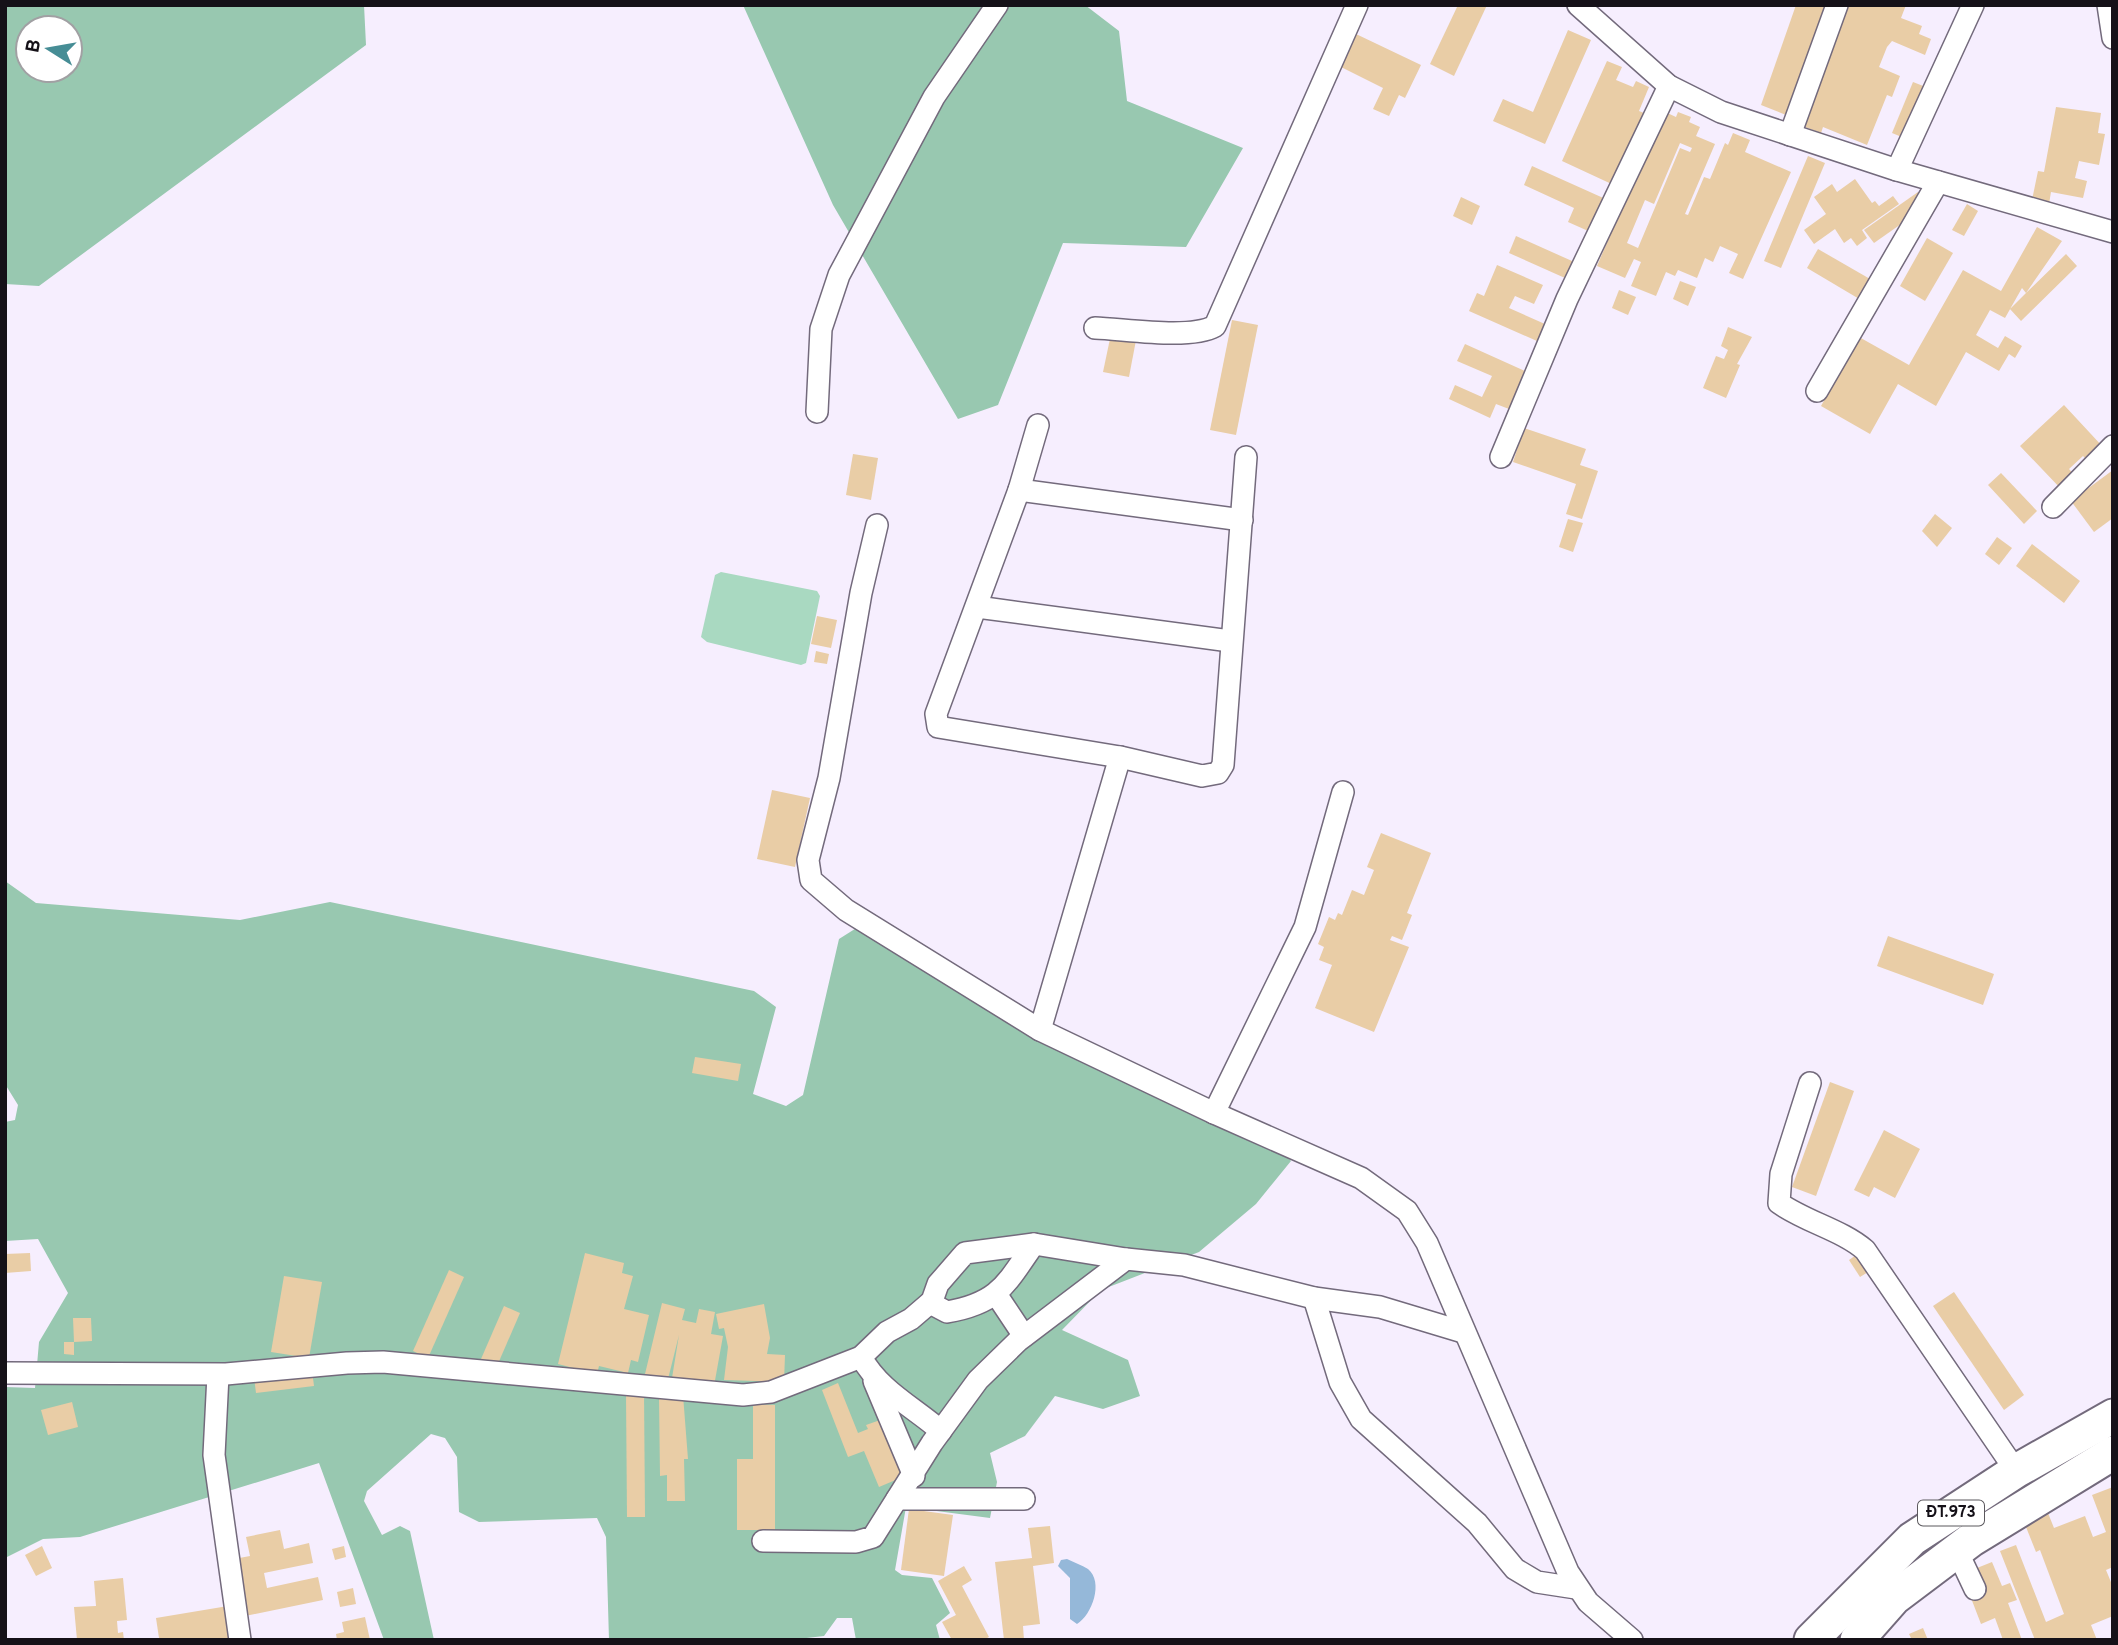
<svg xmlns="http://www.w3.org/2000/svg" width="2118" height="1645" font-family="Overpass,sans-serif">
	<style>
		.green { fill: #a9d9c1 }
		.forest { fill: #98c8b0; fill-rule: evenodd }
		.water { fill: #95b8d9 }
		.building { fill: #e9cda6; fill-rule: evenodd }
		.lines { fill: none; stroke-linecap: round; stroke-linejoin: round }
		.minor-casing { stroke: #736a7c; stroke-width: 24 }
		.primary-casing { stroke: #736a7c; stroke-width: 37 }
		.minor { stroke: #fff; stroke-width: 21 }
		.primary { stroke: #fff; stroke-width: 33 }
		.labels { text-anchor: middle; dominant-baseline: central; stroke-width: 6; stroke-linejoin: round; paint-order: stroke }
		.shield { fill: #fff; stroke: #5b585d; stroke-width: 2 }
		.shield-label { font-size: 16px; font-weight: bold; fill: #151118 }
	</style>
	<rect width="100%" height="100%" fill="#f6eefe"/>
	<!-- green -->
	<path class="green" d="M721,572L817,591L820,596L806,663L801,665L707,642L701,637L715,575Z"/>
	<!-- forest -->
	<g class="forest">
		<path d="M5,5H364L366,45L39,286L5,284ZM28,28H70V70H28Z"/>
		<path d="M743,5H1085L1119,31L1127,101L1243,148L1186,247L1063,243L998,405L958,419L833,205Z"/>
		<path d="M5,881L36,903L240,920L330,902L754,991L776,1007L753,1094L786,1106L803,1095L839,939L858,927L1282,1150L1291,1161L1256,1204L1199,1252L1101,1290L1062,1330L1128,1360L1140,1396L1103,1409L1055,1396L1025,1436L990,1453L997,1482L990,1518L906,1507L895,1570L902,1575L932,1578L950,1613L936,1625L940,1640H856L852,1618H837L824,1636L789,1640H609L606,1537L597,1518L479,1522L459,1512L457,1457L445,1438L431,1434L367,1491L364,1501L382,1535L400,1526L410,1531L434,1640H384L319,1463L80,1537L43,1539L5,1558V1387L35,1388L39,1342L68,1293L38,1239L5,1241V1122L15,1120L18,1105L5,1084Z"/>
	</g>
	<!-- water -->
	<path class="water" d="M1067,1559C1073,1562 1082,1565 1088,1569C1104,1582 1092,1615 1077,1624L1070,1619V1578L1058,1566L1061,1560Z"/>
	<!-- building -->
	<g class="building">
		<path d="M1458,5H1487L1454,76L1430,64Z"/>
		<path d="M1796,5H1835L1786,115L1761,105Z"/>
		<path d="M1844,5H1906L1901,18L1922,26L1919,34L1931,39L1925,55L1892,41L1887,47L1879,67L1900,76L1892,97L1887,95L1867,145L1823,127L1821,133L1797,124Z"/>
		<path d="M1568,30L1591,40L1545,144L1493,121L1503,99L1533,112Z"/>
		<path d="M1356,34L1421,65L1405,98L1399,95L1389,116L1373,109L1383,88L1341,67Z"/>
		<path d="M1607,61L1622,67L1616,80L1633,87L1636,81L1649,87L1639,111L1644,113L1621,165L1618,187L1562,161Z"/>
		<path d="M1913,82L1931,89L1909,140L1892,133Z"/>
		<path d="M2056,107L2101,113L2098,133L2105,134L2099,165L2079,161L2075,178L2087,181L2083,198L2051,192L2049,204L2032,200L2038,171L2044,172Z"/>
		<path d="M1663,111L1676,117L1678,112L1691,117L1689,122L1700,127L1696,136L1715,144L1685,214L1688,215L1704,177L1710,179L1725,143L1728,145L1733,133L1750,140L1745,152L1791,172L1743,279L1729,273L1738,254L1720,246L1713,262L1705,258L1697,278L1678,270L1675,276L1666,272L1656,296L1631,286L1641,262L1634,259L1625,278L1597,266ZM1680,143L1692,148L1690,152L1680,148L1638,248L1627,243L1645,200L1654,204Z"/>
		<path d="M1808,156L1825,163L1781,268L1764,261Z"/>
		<path d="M1532,166L1610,201L1595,234L1568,222L1574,208L1524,185Z"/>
		<path d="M1855,179L1872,203L1875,201L1879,206L1893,196L1899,204L1862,230L1867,238L1857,246L1851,238L1844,243L1835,229L1814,244L1804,230L1826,214L1814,197L1832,184L1837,192Z"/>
		<path d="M1918,192L1925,202L1921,210L1874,243L1864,230Z"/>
		<path d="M1461,197L1480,206L1472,225L1453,216Z"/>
		<path d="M1967,204L1978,211L1964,236L1952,230Z"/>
		<path d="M2037,227L2062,241L2026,293L2066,254L2077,266L2021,321L2010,309L2026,293L2022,288L2005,318L1990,310L1976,335L1998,348L2005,336L2022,346L2015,358L2009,354L1999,371L1966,352L1936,406L1898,384L1870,434L1821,406L1859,337L1909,365L1963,270L2001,291Z"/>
		<path d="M1516,236L1581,265L1574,282L1509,253Z"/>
		<path d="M1927,238L1953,253L1925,301L1900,286Z"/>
		<path d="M1818,249L1877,283L1866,303L1807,268Z"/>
		<path d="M1497,265L1543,285L1534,304L1515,296L1509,308L1554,328L1546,345L1469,311L1477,293L1484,296Z"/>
		<path d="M1680,281L1696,287L1688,306L1673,299Z"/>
		<path d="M1619,290L1636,297L1628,315L1612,308Z"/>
		<path d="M1232,320L1258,325L1236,435L1210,430Z"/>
		<path d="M1728,327L1752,337L1737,364L1740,365L1726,398L1703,388L1716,356L1724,359L1728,350L1721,346Z"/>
		<path d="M1111,334L1136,340L1129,377L1103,372Z"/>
		<path d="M1465,344L1534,375L1519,389L1509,409L1496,404L1490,418L1449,399L1455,385L1482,397L1492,376L1457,361Z"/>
		<path d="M2064,405L2103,447L2088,461L2083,456L2069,469L2076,477L2062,490L2020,446Z"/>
		<path d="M1524,428L1586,449L1580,465L1598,471L1582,519L1566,514L1576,484L1513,462Z"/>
		<path d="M853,454L878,458L871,500L846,495Z"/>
		<path d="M2113,470V518L2094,532L2071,501Z"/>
		<path d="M2001,473L2037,511L2024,524L1988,485Z"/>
		<path d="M1935,514L1952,528L1937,547L1922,531Z"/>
		<path d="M1568,519L1583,523L1573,552L1559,547Z"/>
		<path d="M1997,537L2012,548L1999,565L1985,554Z"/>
		<path d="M2032,544L2080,581L2064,603L2016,566Z"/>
		<path d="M817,616L837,620L831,648L811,644Z"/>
		<path d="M816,651L829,654L827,664L814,662Z"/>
		<path d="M772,790L810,798L795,867L757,859Z"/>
		<path d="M1381,833L1431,853L1407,913L1412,915L1402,940L1392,936L1390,940L1409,947L1374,1032L1315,1008L1332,965L1319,960L1324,947L1318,944L1329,917L1335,920L1338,913L1342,915L1352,890L1364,895L1374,870L1367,867Z"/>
		<path d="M1888,936L1994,974L1983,1005L1877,966Z"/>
		<path d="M695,1057L741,1064L738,1081L692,1073Z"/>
		<path d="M1830,1082L1854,1091L1816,1196L1792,1187Z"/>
		<path d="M1884,1130L1920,1149L1895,1198L1874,1187L1869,1197L1854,1190Z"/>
		<path d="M1862,1251L1873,1269L1860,1277L1849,1260Z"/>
		<path d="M30,1253L31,1271L5,1273V1254Z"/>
		<path d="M585,1253L624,1263L622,1273L633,1276L624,1309L649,1315L638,1362L631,1360L628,1373L599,1366L597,1374L558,1364Z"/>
		<path d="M449,1270L464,1277L428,1358L413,1351Z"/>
		<path d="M284,1276L322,1282L309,1358L271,1352Z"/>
		<path d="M1954,1292L2024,1395L2004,1410L1933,1306Z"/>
		<path d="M662,1303L685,1309L682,1320L696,1323L699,1309L715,1312L711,1334L723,1336L714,1386L672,1378L679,1335L668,1379L645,1374Z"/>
		<path d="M764,1304L770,1338L767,1354L785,1355L784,1382L724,1380L728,1347L724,1328L719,1329L716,1314Z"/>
		<path d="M504,1306L520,1313L497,1366L481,1359Z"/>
		<path d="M73,1318H91L92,1341L74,1342Z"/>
		<path d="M64,1342H74V1355L64,1354Z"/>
		<path d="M312,1370L314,1386L256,1393L254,1377Z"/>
		<path d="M838,1383L858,1433L868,1429L866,1425L883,1419L905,1476L879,1487L864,1451L848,1457L822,1390Z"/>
		<path d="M626,1393H644L645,1517H627Z"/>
		<path d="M683,1395L688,1459H684L685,1501H667V1475L660,1476L659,1396Z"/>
		<path d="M72,1402L78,1427L48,1435L41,1410Z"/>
		<path d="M753,1404L775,1405V1530H737V1459H753Z"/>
		<path d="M2113,1487V1567L2106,1570L2113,1587V1616L2091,1625L2097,1640H2035L2000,1551L2016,1545L2046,1622L2064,1614L2040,1550L2036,1552L2024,1522L2048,1513L2054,1528L2085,1516L2093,1537L2106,1532L2092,1495Z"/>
		<path d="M909,1509L953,1515L944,1576L901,1570Z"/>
		<path d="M1050,1526L1054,1563L1033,1566L1040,1624L1023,1626L1024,1640H1004L995,1562L1032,1558L1028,1528Z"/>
		<path d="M280,1530L284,1549L309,1543L313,1563L264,1573L267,1588L318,1577L323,1600L245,1616L234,1559L250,1556L246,1537Z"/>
		<path d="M42,1546L52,1568L36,1576L25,1555Z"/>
		<path d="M344,1546L346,1557L335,1560L332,1549Z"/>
		<path d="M1992,1562L2002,1586L2010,1583L2017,1600L2008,1603L2022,1640H2003L1995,1618L1981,1624L1971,1598L1972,1570Z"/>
		<path d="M964,1566L972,1580L962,1586L989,1637L983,1640H952L942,1622L956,1615L938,1581Z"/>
		<path d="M123,1578L127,1620L117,1621L118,1633L123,1632L124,1640H77L74,1607L96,1606L94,1581Z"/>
		<path d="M353,1588L356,1604L340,1607L337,1592Z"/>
		<path d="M228,1606L234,1640L159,1638L156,1618Z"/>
		<path d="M365,1617L370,1640H337L336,1634L344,1632L342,1622Z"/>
		<path d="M1923,1628L1928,1640H1912L1909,1634Z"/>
	</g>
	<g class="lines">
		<!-- minor casing -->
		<g class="minor-casing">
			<g id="minor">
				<path d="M1578,5L1669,86L1721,112L1897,170L2113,232"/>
				<path d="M2108,5L2113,38"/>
				<path d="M1790,135L1837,5"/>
				<path d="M1897,170L1973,5"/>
				<path d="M1095,328C1125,329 1190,340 1215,326L1357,5"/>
				<path d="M1817,391L1938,182"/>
				<path d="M817,412L821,329L839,275L934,97L997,5"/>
				<path d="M1038,425L1019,490L936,714L938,727L1120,757L1202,776L1218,773L1223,765L1246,457"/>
				<path d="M1501,457L1567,299L1669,86"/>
				<path d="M1019,490L1242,520"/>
				<path d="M2053,507L2113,446"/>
				<path d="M877,525L861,593L829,778L808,860L811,880L846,910L1040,1030L1214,1113L1361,1178L1407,1211L1427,1243L1568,1572L1588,1602L1632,1640"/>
				<path d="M977,607L1230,641"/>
				<path d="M1040,1030L1120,757"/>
				<path d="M1810,1083L1781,1174L1779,1203C1806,1222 1842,1230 1865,1250L2016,1471"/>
				<path d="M1214,1113L1305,927L1343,792"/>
				<path d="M996,1294L1024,1336"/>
				<path d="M1314,1298L1340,1382L1361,1419L1477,1523L1515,1569L1537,1582L1576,1588"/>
				<path d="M930,1303L947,1312C999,1303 1006,1284 1034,1244"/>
				<path d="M861,1357C880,1391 912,1406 941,1431"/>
				<path d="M5,1373L226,1374L347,1363L383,1362L743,1395L771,1392L861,1357L887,1332L911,1319L932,1301L938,1284L965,1253L1034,1244L1126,1259"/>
				<path d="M218,1375L214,1455L240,1640"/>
				<path d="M874,1381L914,1476"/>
				<path d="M897,1499H1024"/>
				<path d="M763,1541L856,1542L873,1537L932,1443L978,1380L1018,1341L1126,1259L1184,1265L1314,1298L1380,1307L1463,1332"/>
				<path d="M1957,1551L1975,1589"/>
			</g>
		</g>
		<!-- primary casing -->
		<g class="primary-casing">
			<g id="primary">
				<path d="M1811,1640L1912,1539L2016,1471L2113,1416"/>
				<path d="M1857,1640L1894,1598L1971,1540L2113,1453"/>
			</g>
		</g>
		<!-- minor -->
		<use href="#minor" class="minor"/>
		<!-- primary -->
		<use href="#primary" class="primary"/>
	</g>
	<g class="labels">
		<!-- shield labels -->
		<rect class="shield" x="1918" y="1500.5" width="66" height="25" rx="5"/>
		<g class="shield-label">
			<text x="1951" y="1513">ĐT.973</text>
		</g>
	</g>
	<!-- border -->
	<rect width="2118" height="1645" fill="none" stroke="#151118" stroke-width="14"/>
	<!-- north arrow -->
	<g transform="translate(49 49) rotate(281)"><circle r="33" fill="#ffffff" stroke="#a1a0a3" stroke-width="2"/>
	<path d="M0-5L12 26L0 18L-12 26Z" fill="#468d95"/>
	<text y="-10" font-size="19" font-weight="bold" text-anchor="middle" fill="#151118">B</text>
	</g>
</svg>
